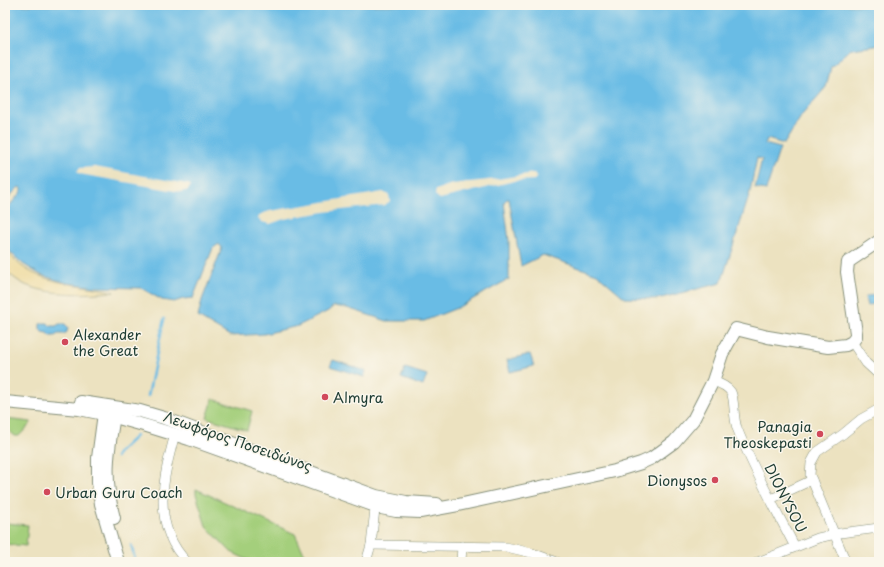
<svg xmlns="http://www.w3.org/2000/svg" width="884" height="567" font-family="'Playpen Sans',sans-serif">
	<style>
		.green { fill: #a4cf7b; stroke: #628658 }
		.sand { fill: #eeda9e; stroke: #868c69 }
		.water { fill: #69bce5; stroke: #447c8c }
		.pier { fill: #ece2c0 }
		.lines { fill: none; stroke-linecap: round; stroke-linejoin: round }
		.stream { stroke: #69bce5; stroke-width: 2.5 }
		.minor-casing { stroke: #86907a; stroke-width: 10 }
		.major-casing { stroke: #86907a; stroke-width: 14 }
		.minor { stroke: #fff; stroke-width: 9 }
		.major { stroke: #fff; stroke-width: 12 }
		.poi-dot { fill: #d1495b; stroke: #fbf7ec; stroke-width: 1.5 }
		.labels { text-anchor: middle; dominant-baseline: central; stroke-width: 3; stroke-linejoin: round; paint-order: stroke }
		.poi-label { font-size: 14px; fill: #1f3d34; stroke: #fbf7ec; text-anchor: start }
		.street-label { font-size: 14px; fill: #1f3d34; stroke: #fbf7ec }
	</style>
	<rect width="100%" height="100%" fill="#fbf7ec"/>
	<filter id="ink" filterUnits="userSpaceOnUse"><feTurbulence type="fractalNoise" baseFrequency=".025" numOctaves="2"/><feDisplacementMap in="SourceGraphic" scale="8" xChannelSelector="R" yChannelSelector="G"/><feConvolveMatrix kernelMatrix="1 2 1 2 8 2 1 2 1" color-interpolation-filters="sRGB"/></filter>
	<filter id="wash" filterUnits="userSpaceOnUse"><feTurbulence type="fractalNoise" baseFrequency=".012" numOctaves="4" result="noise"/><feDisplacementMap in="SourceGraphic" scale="16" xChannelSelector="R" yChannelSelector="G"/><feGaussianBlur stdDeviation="0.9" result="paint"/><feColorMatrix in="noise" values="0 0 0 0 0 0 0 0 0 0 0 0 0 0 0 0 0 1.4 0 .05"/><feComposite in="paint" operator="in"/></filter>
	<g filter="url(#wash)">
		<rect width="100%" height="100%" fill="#ece2c0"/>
		<!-- green -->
		<g class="green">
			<path d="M213,399L252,411L247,430L207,418Z"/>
			<path d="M5,419L31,422V423L19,436H15L5,427Z"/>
			<path d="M196,489L295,534L308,562H252L231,552L206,526L196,494Z"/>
			<path d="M5,523L28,525L26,546L5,544Z"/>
		</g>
		<!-- sand -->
		<path class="sand" d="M5,247C27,286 76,282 114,292C85,294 56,296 28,286C20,283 12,276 5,271Z"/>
		<!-- water -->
		<g class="water">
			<path d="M5,5H879V44L875,46L851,49L831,67L826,87L802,115L784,144L767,139L765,144L780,148L766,190L755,188L762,159L757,158L749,196L721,283L657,299L625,298L597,274L543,255L521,266L509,199H507L504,202L509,241V279L457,308L424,321H387L347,308L334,306L328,311L298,326L264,334L230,336L198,317L202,300L222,248L219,244L213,248L193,298L183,299L174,302L162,300L141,288L98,287L67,283L41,275L23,264L11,253L5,243V211L21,192V188L19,187L5,201Z"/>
			<path d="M878,293L879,302L867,306L865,297Z"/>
			<path d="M43,323H48L50,326H56L59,324H65L68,327L67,332L64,334H58L55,336H50L47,333L42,332L40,329V324Z"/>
			<path d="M530,354L534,366L510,372L507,360Z"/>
			<path d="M333,360L366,371L364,377L330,366Z"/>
			<path d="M405,368L427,375L423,386L401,378Z"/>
		</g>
		<!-- pier -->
		<g class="pier">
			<path d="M95,167L177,182L191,185L188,190L181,192L80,174L77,171L80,168Z"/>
			<path d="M534,173L538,177L534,180L514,181L440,199L435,195L436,190L452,184L498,179Z"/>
			<path d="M383,192L389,195L390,201L385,205L324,212L284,219L270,224L262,222L258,218L261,214L270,211Z"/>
		</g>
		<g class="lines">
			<!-- stream -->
			<g class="stream">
				<path d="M148,396L164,319"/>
				<path d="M116,457L119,452L136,436"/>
				<path d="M131,545L136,562"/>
			</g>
		</g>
	</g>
	<g filter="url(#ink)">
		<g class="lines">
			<!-- minor casing -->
			<g class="minor-casing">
				<g id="minor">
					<path d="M852,342L866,363L879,375"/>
					<path d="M713,381C719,383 727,386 731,392C735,400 733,417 737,428C753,469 775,508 795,547"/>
					<path d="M175,434C163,478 151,525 187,562"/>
					<path d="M771,499L812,480"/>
					<path d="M371,545L506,547L532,553L557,562"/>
					<path d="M366,562L371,545L376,500"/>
					<path d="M461,562L462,546"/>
					<path d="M758,562L818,538L840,533L879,528"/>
					<path d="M846,562L812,480L810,475L811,463L817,452L843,434L861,419L879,409"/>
				</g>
			</g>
			<!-- major casing -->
			<g class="major-casing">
				<g id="major">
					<path d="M5,402L79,409L104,414L147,426L189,439L381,508L396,511L420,512L458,505L615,471L641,463L652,458L674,442L693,420L713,381L722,354L736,329L768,337L828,347L846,345L852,342L856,337V333L847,272L848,262L879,241"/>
					<path d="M81,402L140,411L164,418L376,496L406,502L437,504"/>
					<path d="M105,406L98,458V483L101,504L118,562"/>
					<path d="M114,518C103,477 108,450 115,410"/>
				</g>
			</g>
			<!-- minor -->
			<use href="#minor" class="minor"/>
			<!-- major -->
			<use href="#major" class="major"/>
		</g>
	</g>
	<!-- markers -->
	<g class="poi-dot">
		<circle cx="65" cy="342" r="4"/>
		<circle cx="325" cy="397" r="4"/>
		<circle cx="820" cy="434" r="4"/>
		<circle cx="715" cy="480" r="4"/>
		<circle cx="47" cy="492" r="4"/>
	</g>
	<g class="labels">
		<!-- poi labels -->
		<g class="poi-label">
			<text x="73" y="334">Alexander<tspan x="73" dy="16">the Great</tspan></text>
			<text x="333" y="397">Almyra</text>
			<text x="812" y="426" text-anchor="end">Panagia<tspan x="812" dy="16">Theoskepasti</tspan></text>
			<text x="707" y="480" text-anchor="end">Dionysos</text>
			<text x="55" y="492">Urban Guru Coach</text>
		</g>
		<!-- street labels -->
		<g class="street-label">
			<text transform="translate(238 441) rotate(19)">Λεωφόρος Ποσειδώνος</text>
			<text transform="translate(786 498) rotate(63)">DIONYSOU</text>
		</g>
	</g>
	<!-- margin -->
	<rect width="884" height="567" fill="none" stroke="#fbf7ec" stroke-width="20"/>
</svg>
